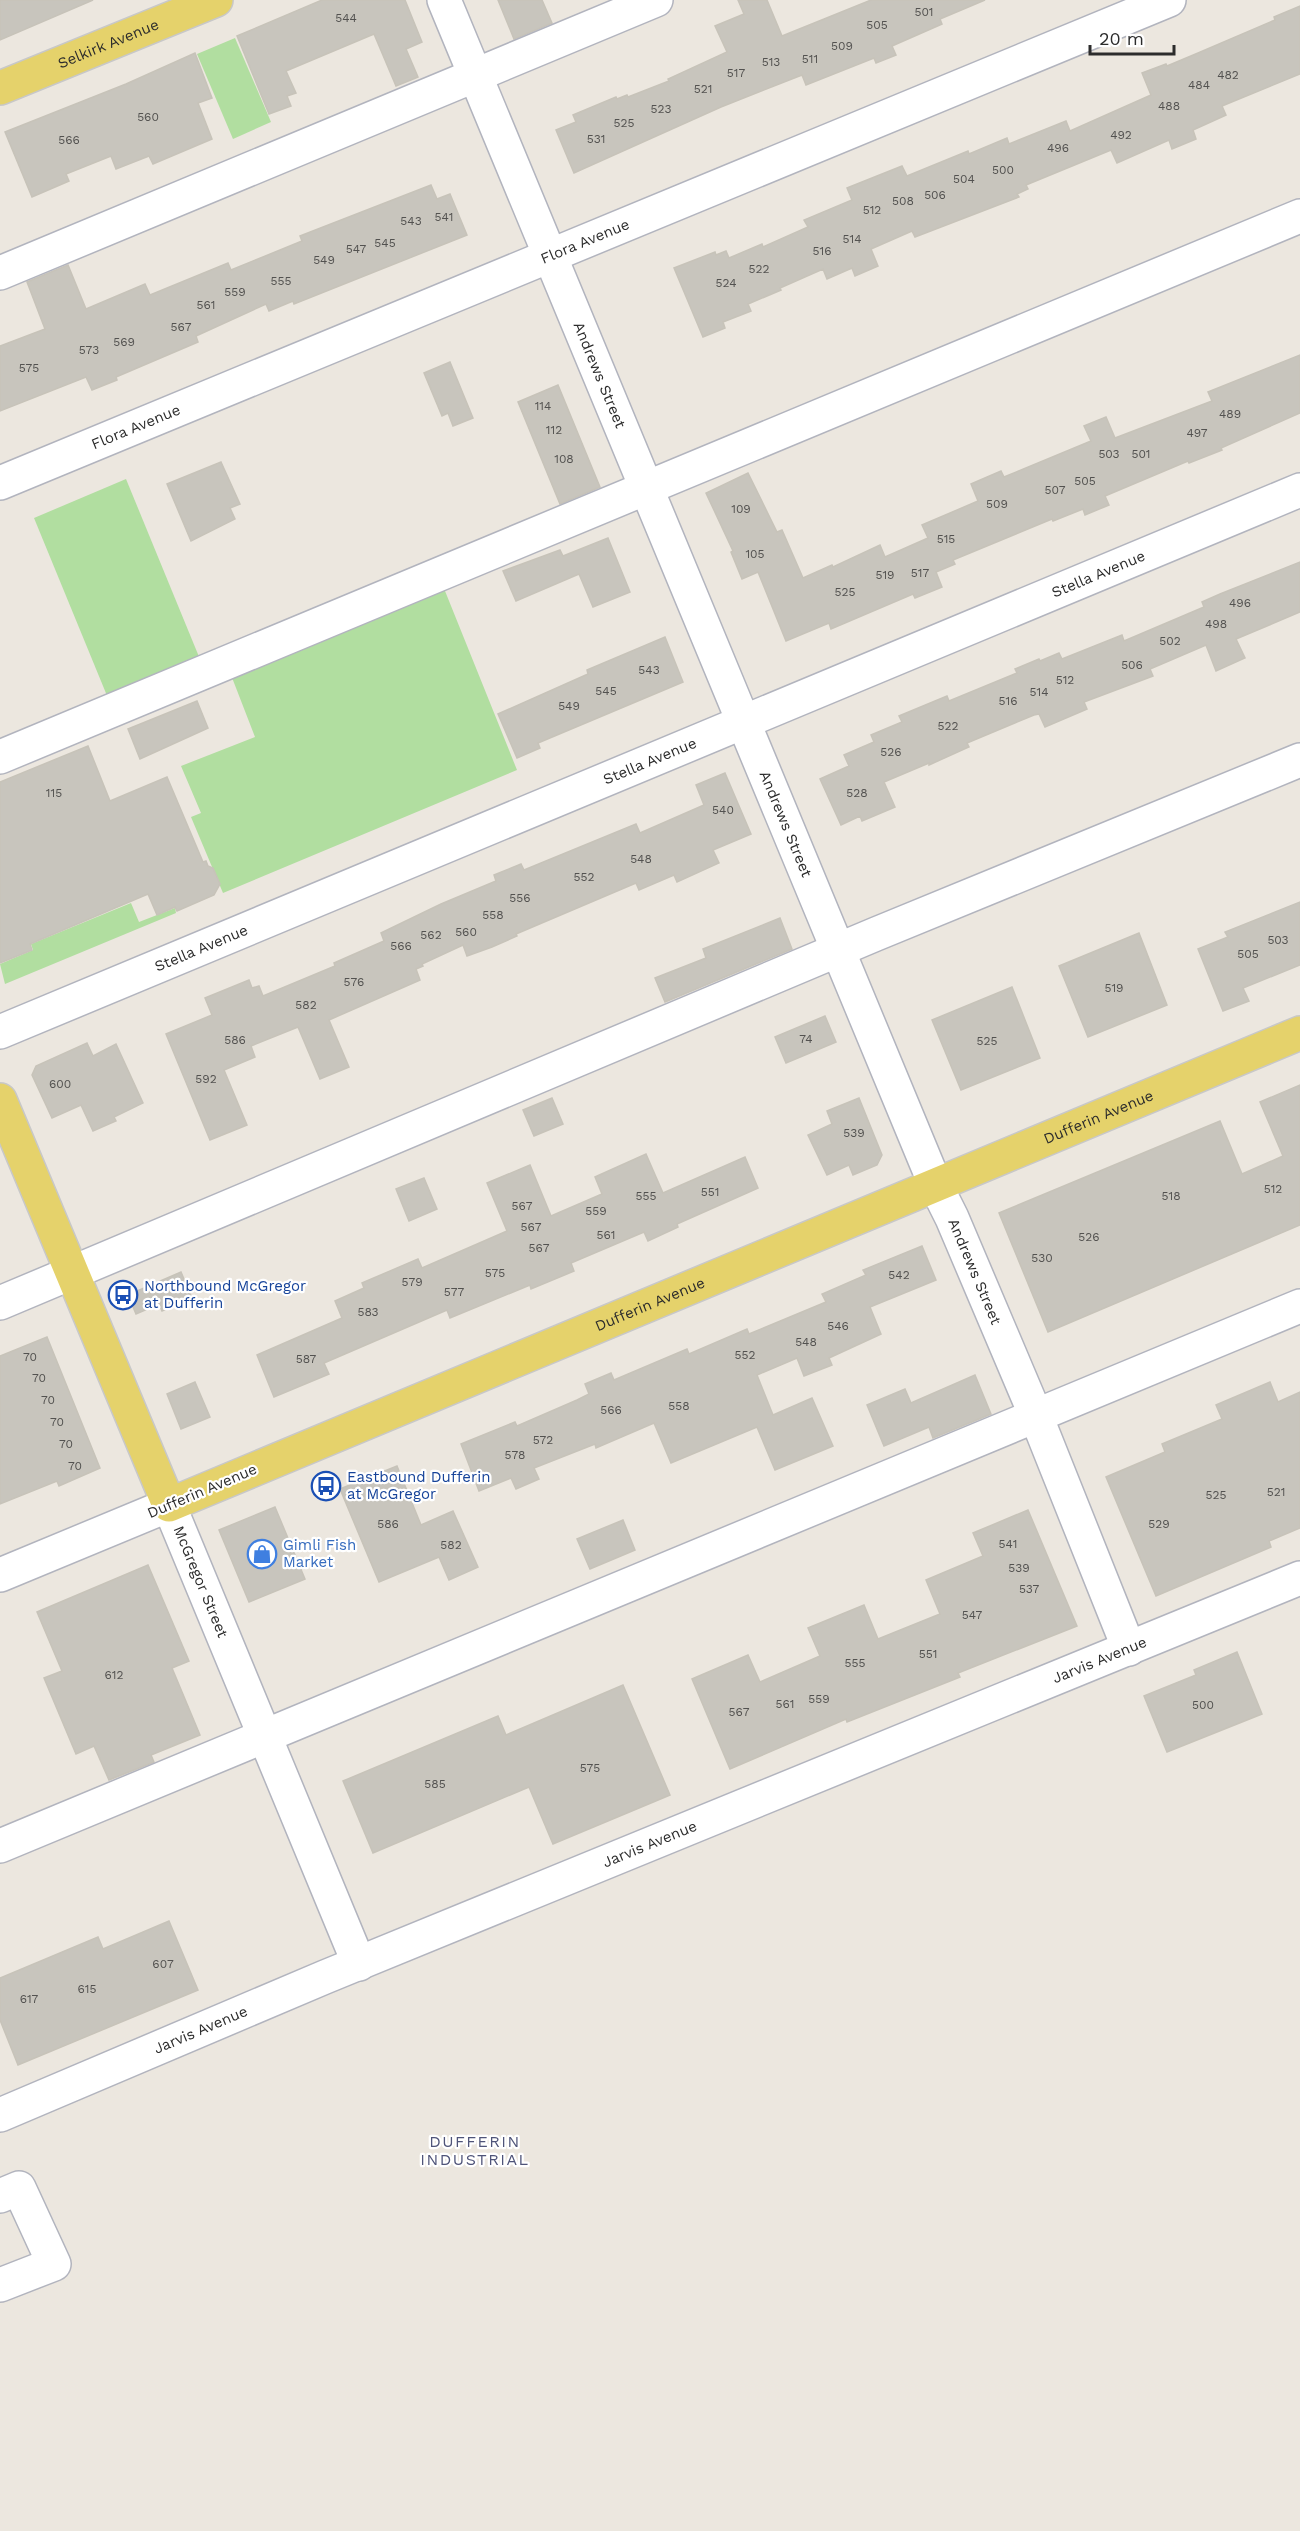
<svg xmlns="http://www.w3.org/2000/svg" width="1300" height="2531" font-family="'Work Sans',sans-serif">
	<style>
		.green { fill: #b1dea0 }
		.building { fill: #c8c5bd; stroke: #c7c3b9; stroke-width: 1.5 }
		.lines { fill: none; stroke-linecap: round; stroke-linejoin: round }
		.minor-casing { stroke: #b2b4be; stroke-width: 36 }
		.major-casing { stroke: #c8c8c8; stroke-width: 36 }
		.minor { stroke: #fff; stroke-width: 33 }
		.major { stroke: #e5d26b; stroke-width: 33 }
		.labels { text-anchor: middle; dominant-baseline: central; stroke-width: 4.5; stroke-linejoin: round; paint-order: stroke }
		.number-label { font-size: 12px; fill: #535250 }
		.street-label { font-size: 15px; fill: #2c2c2c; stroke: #fff }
		.transit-label { font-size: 15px; fill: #164399; stroke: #fff; text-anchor: start }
		.shop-label { font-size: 15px; fill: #366cbe; stroke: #fff; text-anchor: start }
		.neighbourhood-label { font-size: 16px; letter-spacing: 1.5px; fill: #4f5479; stroke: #fff }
	</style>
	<rect width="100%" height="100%" fill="#ece7df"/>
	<!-- green -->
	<g class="green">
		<path d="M235,38L271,122L233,139L197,54Z"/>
		<path d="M126,479L202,664L110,703L34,518Z"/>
		<path d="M443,586L517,770L223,893L191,817L201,813L181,766L255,737L231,675Z"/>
		<path d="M131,903L139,922L175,908L176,913L5,984L0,964L33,950L31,944Z"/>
	</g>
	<!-- building -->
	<g class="building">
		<path d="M0,0H93L0,40Z"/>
		<path d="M322,0H405L422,42L406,49L418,77L396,86L374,34L286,71L296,93L287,96L291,106L269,114L237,36Z"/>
		<path d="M498,0H542L552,23L514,39Z"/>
		<path d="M738,0H767L782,36L871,0H985L940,19L942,24L892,46L896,55L876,63L874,58L806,85L802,75L721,107L574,173L556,130L576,122L573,115L616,97L617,99L627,95L628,97L669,81L668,79L727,52L715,26L744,14Z"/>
		<path d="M1300,6V74L1222,106L1226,115L1193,130L1196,139L1172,149L1169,140L1117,163L1111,150L1026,185L1028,189L1017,194L1019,197L915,237L912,231L871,249L878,266L855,276L852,268L827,279L823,269L780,288L781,290L748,304L751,311L723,322L725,328L703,337L674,268L715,252L716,255L726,251L729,258L762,244L763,247L808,227L804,220L852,200L847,188L902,166L907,176L968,151L969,154L1007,138L1009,144L1066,121L1070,131L1151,95L1142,73L1166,64L1167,66L1198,53L1275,20L1274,17Z"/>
		<path d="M195,53L212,98L198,103L212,139L153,164L149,156L116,169L111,156L66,174L69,181L32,197L5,132L126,84Z"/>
		<path d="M431,185L437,199L450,194L467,235L294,304L293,301L269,311L266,304L196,336L198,342L116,377L117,380L92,390L86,377L0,411V346L45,329L27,282L68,265L86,309L145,284L150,295L228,263L231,270L302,241L300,236Z"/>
		<path d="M1300,355V413L1221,448L1222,450L1189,463L1188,461L1105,496L1109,505L1085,515L1083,509L1053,521L1052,519L953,560L955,564L936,572L942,587L915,598L913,594L831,629L829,623L786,641L758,572L742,579L731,552L733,551L706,493L748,473L777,532L782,530L803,578L832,565L833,567L880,545L885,557L928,538L922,525L978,501L971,484L1001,471L1004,477L1091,441L1084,426L1106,417L1115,438L1212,401L1208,392Z"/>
		<path d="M450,362L473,418L453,426L448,413L442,416L424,373Z"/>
		<path d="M558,385L600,487L560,504L518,402Z"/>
		<path d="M221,462L240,504L230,508L235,519L191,541L167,484Z"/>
		<path d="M608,538L630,592L593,607L579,574L516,601L503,571L560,550L563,556Z"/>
		<path d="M1300,562V612L1236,639L1245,658L1216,671L1206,645L1150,669L1153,676L1084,702L1087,709L1045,727L1039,714L1034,715L967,743L969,747L929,765V763L884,782L895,807L862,821L860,816L841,825L820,779L849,766L844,755L874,742L871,735L902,722L899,716L947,696L949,701L1017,673L1015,669L1039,659L1040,661L1059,653L1062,659L1122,635L1124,641L1204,607L1202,602L1220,594Z"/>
		<path d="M665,637L683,682L538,743L540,748L517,758L498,714L588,674L587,670Z"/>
		<path d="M197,701L208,728L140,759L128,729Z"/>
		<path d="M88,746L110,801L167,777L203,862L206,861L208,866L213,868L220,884L214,895L177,911L175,907L157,915L148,894L30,944L32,950L0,963V782Z"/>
		<path d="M725,773L751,834L713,850L719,863L677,882L674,875L639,890L636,883L516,934L517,936L492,947L467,956L463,945L422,964L423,966L416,969L420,980L329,1020L349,1067L320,1079L298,1027L251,1046L255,1057L224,1070L247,1125L210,1140L166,1034L212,1015L205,998L249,980L252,988L259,986L263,996L335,966L334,963L384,941L381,933L441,904L496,881L494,875L521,864L524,870L636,824L640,833L704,805L696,785Z"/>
		<path d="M1300,902V965L1243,988L1249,1001L1223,1011L1198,949L1228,937L1225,932Z"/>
		<path d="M780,918L792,949L665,1002L655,978L706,958L703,949Z"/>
		<path d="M1139,933L1167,1005L1088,1037L1059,966Z"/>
		<path d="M1012,987L1040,1058L961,1090L932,1020Z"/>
		<path d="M825,1016L836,1042L786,1063L775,1037Z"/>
		<path d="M87,1043L93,1056L116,1044L143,1103L114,1117L116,1121L93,1131L81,1105L52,1118L32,1075L36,1066Z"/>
		<path d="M1300,1085V1225L1048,1332L999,1213L1220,1121L1242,1174L1283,1156L1260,1102Z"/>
		<path d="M552,1098L563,1124L534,1136L523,1110Z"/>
		<path d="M859,1098L882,1155L877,1165L853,1175L849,1165L827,1175L808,1135L832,1124L827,1111Z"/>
		<path d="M646,1154L663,1193L745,1157L758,1188L677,1224L678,1227L648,1241L644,1232L571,1263L574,1271L531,1289L530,1285L450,1318L447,1310L324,1363L329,1374L274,1397L257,1355L342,1318L335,1301L364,1288L362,1283L418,1259L422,1268L507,1231L487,1183L530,1165L551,1216L602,1194L595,1177Z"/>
		<path d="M424,1178L437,1209L409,1221L396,1189Z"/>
		<path d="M922,1246L936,1280L870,1307L881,1334L829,1358L832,1365L804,1376L797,1358L757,1375L773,1415L812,1398L833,1446L775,1470L757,1427L671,1463L654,1423L596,1448L595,1444L534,1468L539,1479L516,1489L511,1478L479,1491L461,1444L515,1422L517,1426L577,1400L589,1394L585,1384L611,1373L614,1380L687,1349L689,1354L747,1329L749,1334L826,1302L822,1294L866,1275L863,1270Z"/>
		<path d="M181,1272L192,1298L162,1311L159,1304L136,1314L128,1295Z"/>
		<path d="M47,1337L100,1468L59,1486L57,1481L0,1504V1356Z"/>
		<path d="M975,1375L991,1414L933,1438L929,1427L884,1446L867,1405L905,1389L911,1403Z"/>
		<path d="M195,1382L210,1417L181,1429L167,1394Z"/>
		<path d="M1270,1382L1278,1402L1300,1392V1528L1269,1541L1271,1547L1156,1596L1106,1477L1165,1452L1162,1444L1222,1419L1216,1405Z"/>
		<path d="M397,1466L421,1525L453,1511L478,1567L449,1580L439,1557L379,1582L340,1489Z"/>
		<path d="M275,1507L305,1579L249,1602L219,1530Z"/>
		<path d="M1028,1510L1077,1626L958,1673L960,1677L847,1722L846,1719L730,1769L692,1679L748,1655L760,1682L820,1656L808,1628L864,1605L878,1639L940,1614L926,1580L983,1556L973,1533Z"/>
		<path d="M623,1520L635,1550L590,1569L577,1539Z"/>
		<path d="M148,1565L189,1661L172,1668L200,1735L151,1755L154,1762L109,1780L94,1746L76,1754L44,1678L62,1671L37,1612Z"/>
		<path d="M1237,1652L1262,1714L1167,1752L1144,1696L1196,1675L1194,1670Z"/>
		<path d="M623,1685L670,1795L553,1844L529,1787L373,1853L343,1781L498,1716L506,1735Z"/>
		<path d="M169,1921L198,1990L18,2065L0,2020V1978L98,1937L103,1949Z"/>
	</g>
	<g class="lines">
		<!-- minor casing -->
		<g class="minor-casing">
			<g id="minor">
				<path id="s1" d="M444,0L935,1184L952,1218L1036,1416L1129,1649"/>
				<path d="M0,273L656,0"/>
				<path id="s2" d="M0,483L1169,0"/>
				<path d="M0,757L1300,216"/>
				<path id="s3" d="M0,1032L1300,490"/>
				<path d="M0,1303L876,934L1300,760"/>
				<path id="s4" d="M0,1575L169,1505L359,1964"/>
				<path d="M0,1846L1300,1306"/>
				<path id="s5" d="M0,2115L325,1977L1300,1578"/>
				<path d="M0,2196L19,2188L54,2264L0,2285"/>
			</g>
		</g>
		<!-- major casing -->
		<g class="major-casing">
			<g id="major">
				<path id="s6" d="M0,88L216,0"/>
				<path id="s7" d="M0,1100L169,1505L1300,1033"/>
			</g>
		</g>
		<!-- minor -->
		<use href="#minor" class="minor"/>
		<!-- major -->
		<use href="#major" class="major"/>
	</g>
	<!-- icons -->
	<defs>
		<g id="bus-ring" transform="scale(1.5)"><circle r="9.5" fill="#fff" stroke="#1a4fb4" stroke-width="1.5"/><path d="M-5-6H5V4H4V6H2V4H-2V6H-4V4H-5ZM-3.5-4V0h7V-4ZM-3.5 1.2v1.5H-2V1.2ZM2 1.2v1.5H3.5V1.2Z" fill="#1a4fb4"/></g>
		<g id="shop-ring" transform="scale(1.5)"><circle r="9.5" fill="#fff" stroke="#3f7fe0" stroke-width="1.5"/><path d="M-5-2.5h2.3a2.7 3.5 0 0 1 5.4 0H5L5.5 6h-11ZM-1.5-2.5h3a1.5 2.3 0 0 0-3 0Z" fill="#3f7fe0"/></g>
	</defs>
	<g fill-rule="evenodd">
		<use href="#bus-ring" x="123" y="1295"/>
		<use href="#bus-ring" x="326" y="1486"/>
		<use href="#shop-ring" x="262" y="1554"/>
	</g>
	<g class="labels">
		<!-- number labels -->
		<g class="number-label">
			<text x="924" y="12">501</text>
			<text x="346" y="18">544</text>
			<text x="877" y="25">505</text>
			<text x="842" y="46">509</text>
			<text x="810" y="59">511</text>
			<text x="771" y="62">513</text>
			<text x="736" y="73">517</text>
			<text x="1228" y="75">482</text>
			<text x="1199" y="85">484</text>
			<text x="703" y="89">521</text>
			<text x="1169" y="106">488</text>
			<text x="661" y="109">523</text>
			<text x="148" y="117">560</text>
			<text x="624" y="123">525</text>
			<text x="1121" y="135">492</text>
			<text x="596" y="139">531</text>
			<text x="69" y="140">566</text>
			<text x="1058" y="148">496</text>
			<text x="1003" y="170">500</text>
			<text x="964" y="179">504</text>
			<text x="935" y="195">506</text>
			<text x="903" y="201">508</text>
			<text x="872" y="210">512</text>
			<text x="444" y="217">541</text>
			<text x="411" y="221">543</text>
			<text x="852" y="239">514</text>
			<text x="385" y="243">545</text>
			<text x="356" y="249">547</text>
			<text x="822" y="251">516</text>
			<text x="324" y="260">549</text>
			<text x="759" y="269">522</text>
			<text x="281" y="281">555</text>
			<text x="726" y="283">524</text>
			<text x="235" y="292">559</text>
			<text x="206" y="305">561</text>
			<text x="181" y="327">567</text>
			<text x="124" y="342">569</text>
			<text x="89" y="350">573</text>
			<text x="29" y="368">575</text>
			<text x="543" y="406">114</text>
			<text x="1230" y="414">489</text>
			<text x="554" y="430">112</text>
			<text x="1197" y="433">497</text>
			<text x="1109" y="454">503</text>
			<text x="1141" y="454">501</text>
			<text x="564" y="459">108</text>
			<text x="1085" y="481">505</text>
			<text x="1055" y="490">507</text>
			<text x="997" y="504">509</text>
			<text x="741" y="509">109</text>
			<text x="946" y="539">515</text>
			<text x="755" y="554">105</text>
			<text x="920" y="573">517</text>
			<text x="885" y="575">519</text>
			<text x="845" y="592">525</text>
			<text x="1240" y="603">496</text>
			<text x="1216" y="624">498</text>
			<text x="1170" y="641">502</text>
			<text x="1132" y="665">506</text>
			<text x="649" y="670">543</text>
			<text x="1065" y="680">512</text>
			<text x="606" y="691">545</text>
			<text x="1039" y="692">514</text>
			<text x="1008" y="701">516</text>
			<text x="569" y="706">549</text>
			<text x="948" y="726">522</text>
			<text x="891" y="752">526</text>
			<text x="54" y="793">115</text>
			<text x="857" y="793">528</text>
			<text x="723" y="810">540</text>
			<text x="641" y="859">548</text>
			<text x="584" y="877">552</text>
			<text x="520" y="898">556</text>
			<text x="493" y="915">558</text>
			<text x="466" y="932">560</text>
			<text x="431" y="935">562</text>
			<text x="1278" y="940">503</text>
			<text x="401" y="946">566</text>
			<text x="1248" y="954">505</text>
			<text x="354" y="982">576</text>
			<text x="1114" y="988">519</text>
			<text x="306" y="1005">582</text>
			<text x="806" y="1039">74</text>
			<text x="235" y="1040">586</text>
			<text x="987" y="1041">525</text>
			<text x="206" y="1079">592</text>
			<text x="60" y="1084">600</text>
			<text x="854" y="1133">539</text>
			<text x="1273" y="1189">512</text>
			<text x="710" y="1192">551</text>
			<text x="646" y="1196">555</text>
			<text x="1171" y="1196">518</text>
			<text x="522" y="1206">567</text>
			<text x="596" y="1211">559</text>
			<text x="531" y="1227">567</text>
			<text x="606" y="1235">561</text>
			<text x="1089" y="1237">526</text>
			<text x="539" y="1248">567</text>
			<text x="1042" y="1258">530</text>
			<text x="495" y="1273">575</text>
			<text x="899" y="1275">542</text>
			<text x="412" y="1282">579</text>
			<text x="454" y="1292">577</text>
			<text x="368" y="1312">583</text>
			<text x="838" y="1326">546</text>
			<text x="806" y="1342">548</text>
			<text x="745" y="1355">552</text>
			<text x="30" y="1357">70</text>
			<text x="306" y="1359">587</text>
			<text x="39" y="1378">70</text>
			<text x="48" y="1400">70</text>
			<text x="679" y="1406">558</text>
			<text x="611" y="1410">566</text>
			<text x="57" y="1422">70</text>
			<text x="543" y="1440">572</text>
			<text x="66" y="1444">70</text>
			<text x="515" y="1455">578</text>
			<text x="75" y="1466">70</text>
			<text x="1276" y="1492">521</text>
			<text x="1216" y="1495">525</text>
			<text x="388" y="1524">586</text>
			<text x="1159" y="1524">529</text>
			<text x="1008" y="1544">541</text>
			<text x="451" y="1545">582</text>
			<text x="1019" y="1568">539</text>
			<text x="1029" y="1589">537</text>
			<text x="972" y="1615">547</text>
			<text x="928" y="1654">551</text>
			<text x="855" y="1663">555</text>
			<text x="114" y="1675">612</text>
			<text x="819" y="1699">559</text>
			<text x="785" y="1704">561</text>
			<text x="1203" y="1705">500</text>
			<text x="739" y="1712">567</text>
			<text x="590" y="1768">575</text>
			<text x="435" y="1784">585</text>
			<text x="163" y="1964">607</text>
			<text x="87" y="1989">615</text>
			<text x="29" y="1999">617</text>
		</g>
		<!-- street labels -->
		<g class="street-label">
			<text stroke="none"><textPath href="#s6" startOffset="117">Selkirk Avenue</textPath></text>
			<text stroke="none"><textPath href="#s2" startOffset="633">Flora Avenue</textPath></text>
			<text stroke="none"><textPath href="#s1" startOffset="406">Andrews Street</textPath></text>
			<text stroke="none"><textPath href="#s2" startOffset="147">Flora Avenue</textPath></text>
			<text stroke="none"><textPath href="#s3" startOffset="1190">Stella Avenue</textPath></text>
			<text stroke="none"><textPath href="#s3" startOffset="704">Stella Avenue</textPath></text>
			<text stroke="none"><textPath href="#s1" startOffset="892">Andrews Street</textPath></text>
			<text stroke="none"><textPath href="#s3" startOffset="218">Stella Avenue</textPath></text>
			<text stroke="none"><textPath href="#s7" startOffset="1446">Dufferin Avenue</textPath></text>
			<text stroke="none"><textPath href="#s1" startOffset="1378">Andrews Street</textPath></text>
			<text stroke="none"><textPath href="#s7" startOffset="960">Dufferin Avenue</textPath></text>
			<text transform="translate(202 1491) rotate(-23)">Dufferin Avenue</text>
			<text stroke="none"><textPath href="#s4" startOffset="266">McGregor Street</textPath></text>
			<text stroke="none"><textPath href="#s5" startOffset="1190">Jarvis Avenue</textPath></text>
			<text stroke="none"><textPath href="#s5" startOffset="704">Jarvis Avenue</textPath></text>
			<text stroke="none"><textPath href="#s5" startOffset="218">Jarvis Avenue</textPath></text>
		</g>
		<!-- transit labels -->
		<g class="transit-label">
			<text x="144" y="1286">Northbound McGregor<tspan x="144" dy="17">at Dufferin</tspan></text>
			<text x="347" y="1477">Eastbound Dufferin<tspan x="347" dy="17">at McGregor</tspan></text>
		</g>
		<!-- shop labels -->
		<g class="shop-label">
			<text x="283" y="1545">Gimli Fish<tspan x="283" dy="17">Market</tspan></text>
		</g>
		<!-- neighbourhood labels -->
		<g class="neighbourhood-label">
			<text x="475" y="2141">DUFFERIN<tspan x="475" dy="18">INDUSTRIAL</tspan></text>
		</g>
	</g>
	<!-- scale -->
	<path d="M1090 45v9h84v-9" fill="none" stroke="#2c2c2c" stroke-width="3"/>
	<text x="1099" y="45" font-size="18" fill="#2c2c2c" stroke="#ffffff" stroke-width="4.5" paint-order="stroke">20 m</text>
</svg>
